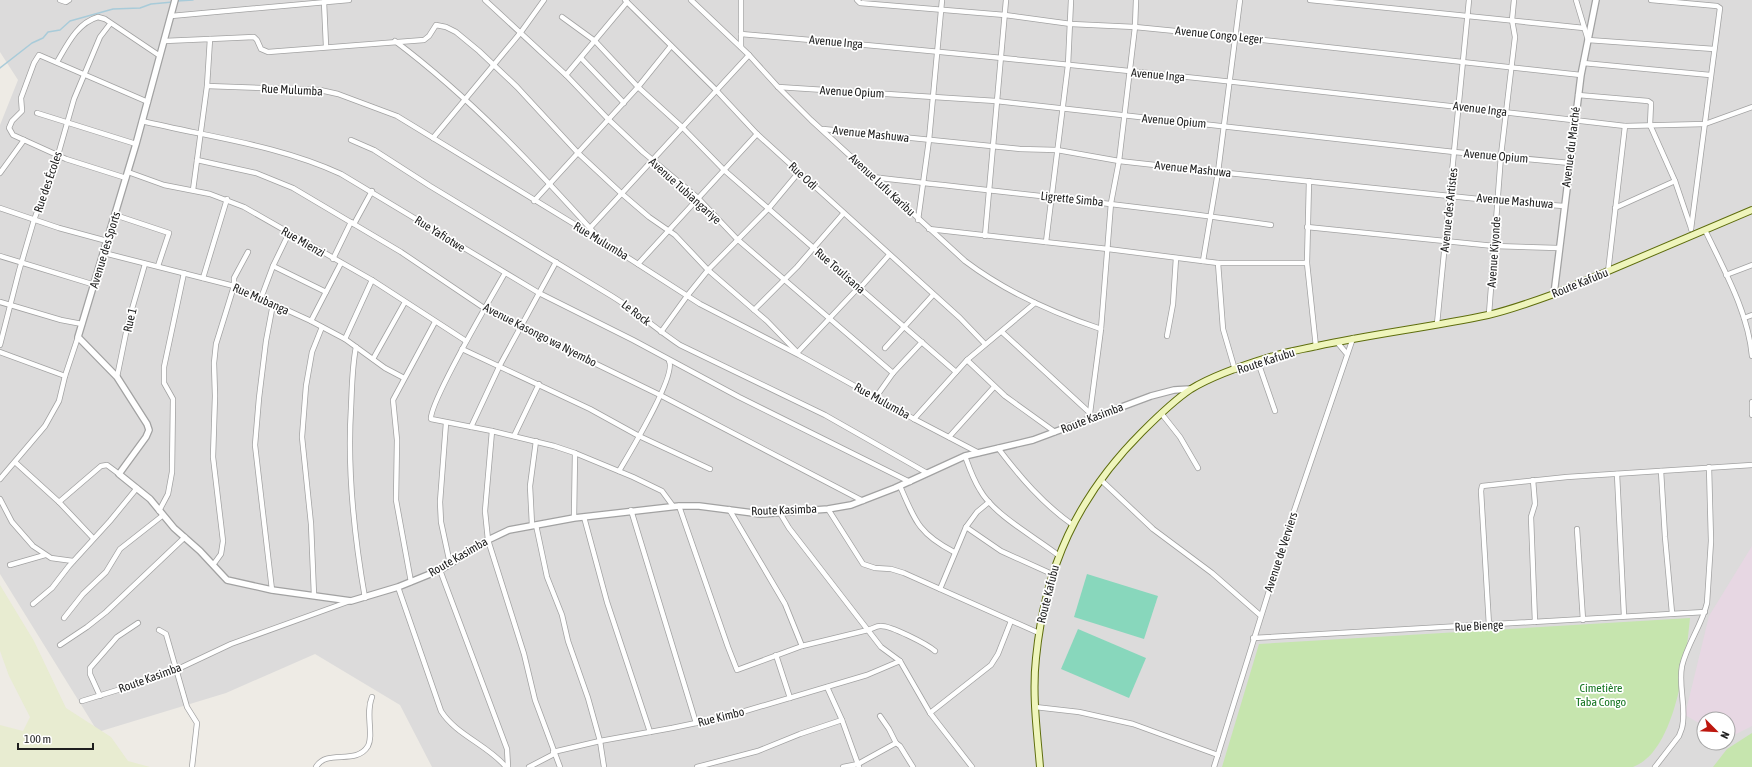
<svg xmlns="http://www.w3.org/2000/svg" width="1752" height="767" font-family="'Asap Condensed',sans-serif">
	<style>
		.residential { fill: #dcdbdb; fill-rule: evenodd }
		.industrial { fill: #e7d7e3 }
		.farmland { fill: #e8ecd1 }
		.grass { fill: #c6e5ae }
		.pitch { fill: #88d7bc }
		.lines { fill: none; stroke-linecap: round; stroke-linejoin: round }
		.stream { stroke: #a8cbd9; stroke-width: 1.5 }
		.minor-casing { stroke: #a2a2a2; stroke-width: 6 }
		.tertiary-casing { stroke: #a2a2a2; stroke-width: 8 }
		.secondary-casing { stroke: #5e6d0d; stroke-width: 8 }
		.minor { stroke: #fff; stroke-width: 4.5 }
		.tertiary { stroke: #fff; stroke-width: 5.5 }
		.secondary { stroke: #eff5bc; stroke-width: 6 }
		.labels { text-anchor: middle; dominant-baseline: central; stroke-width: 3.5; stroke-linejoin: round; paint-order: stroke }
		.street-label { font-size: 12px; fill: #1e1e1e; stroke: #fff }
		.park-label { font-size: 12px; fill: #147420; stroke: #fff }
	</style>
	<rect width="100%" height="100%" fill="#eeebe5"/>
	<!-- residential -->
	<path class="residential" d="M0,0H1752V767H432L400,705L315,654L226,693L98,732L0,574V125L18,80L0,52ZM1704,719H1728V743H1704Z"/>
	<!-- industrial -->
	<path class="industrial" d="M1752,546V726L1728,738V719H1704V726L1685,715L1709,616Z"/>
	<!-- farmland -->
	<path class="farmland" d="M0,585L34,641L66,708L111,737L128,761L150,767H0V725L23,731L30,717L9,676L0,651Z"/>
	<!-- grass -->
	<g class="grass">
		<path d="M1690,618C1686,658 1676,751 1633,767H1222L1259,644Z"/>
		<path d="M1752,733V767H1713L1727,749Z"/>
	</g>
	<!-- pitch -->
	<g class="pitch">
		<path d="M1087,574L1158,596L1144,639L1074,617Z"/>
		<path d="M1078,629L1146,658L1129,698L1061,669Z"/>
	</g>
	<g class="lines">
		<!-- stream -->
		<g class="stream">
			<path d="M177,1L193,0"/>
			<path d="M0,68L32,43L43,38L48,32L60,30L70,21L113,9L140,8L151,4L173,2"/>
		</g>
		<!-- minor casing -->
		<g class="minor-casing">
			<g id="minor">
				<path d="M60,0L66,2L69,0"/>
				<path d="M485,0L566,75L608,119L643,152L698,198L737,239L893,373"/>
				<path d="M625,0L716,90L757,134L960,318L985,344"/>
				<path d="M691,0L749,55L778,87L811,120L965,261C1006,292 1053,313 1101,329"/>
				<path d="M857,0L860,3L1005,15L1071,24L1135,27L1236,37L1581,75"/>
				<path d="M1310,0L1584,28"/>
				<path d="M1576,0L1588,40L1714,49"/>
				<path d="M1651,0L1717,6L1720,8L1691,229"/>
				<path d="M324,2L326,46"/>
				<path d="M171,16L349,0"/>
				<path d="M562,17L595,41L638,87L682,127L724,170L956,372"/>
				<path d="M741,34C1036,59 1331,92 1625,126L1705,124L1752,107"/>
				<path d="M210,39L254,37L257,40L261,49L268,52L424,40L429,36L436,25L446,27L456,32L479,51L517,87L578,153L621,193L649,217L675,235L708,270L767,321L797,352"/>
				<path d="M164,41L210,39L207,86L193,190"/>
				<path d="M395,41C472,99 534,166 598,237"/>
				<path d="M741,47V0"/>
				<path d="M581,58L624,103"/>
				<path d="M57,62C67,45 77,23 98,17L105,19L160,56"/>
				<path d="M1583,63L1710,75"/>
				<path d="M566,75L627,2"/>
				<path d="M207,86L320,90L338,94L397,116L602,241L700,304L799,355L914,419L979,453"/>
				<path d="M778,87L996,101L1454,152L1570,163"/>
				<path d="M1578,95L1648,101L1651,103L1650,125L1675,181L1691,228"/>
				<path d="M37,113L136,144"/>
				<path d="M142,121C208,137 279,145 341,174L539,293L633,340L739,397L910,482"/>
				<path d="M823,129L1020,149L1057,150L1119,161L1218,172L1498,201L1564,206"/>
				<path d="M433,138L521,32L544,0"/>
				<path d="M351,140L374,150L430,186L610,295C635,310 656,329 680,345L825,415L927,473"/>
				<path d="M197,160L256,173L293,188L401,252L484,308L520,327L660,395L863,501"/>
				<path d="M128,172L164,185L210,194L244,207L372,280L466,341"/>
				<path d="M0,173L24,140"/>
				<path d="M873,177C1006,193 1139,205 1271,225"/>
				<path d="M126,178L66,159L13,135L9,128L12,121L22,111L21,98L34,63L39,55L148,102"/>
				<path d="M1309,181L1307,263L1316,347"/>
				<path d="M534,201L638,87L671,46"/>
				<path d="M0,208L59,228L107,241"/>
				<path d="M1615,208L1675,181"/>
				<path d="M115,215L169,233L158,266"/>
				<path d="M918,220L929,140L942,0"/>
				<path d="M354,224L372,191"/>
				<path d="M1307,227L1494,246L1558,248"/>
				<path d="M590,228L749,55"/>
				<path d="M929,229L1108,249L1218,263H1307"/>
				<path d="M1705,230C1724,270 1748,312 1752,356"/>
				<path d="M985,236L1006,0"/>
				<path d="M1046,242L1068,65L1071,0"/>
				<path d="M104,253L234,286L311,321L345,339L385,368L404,378"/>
				<path d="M0,256L95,285"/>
				<path d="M333,259L351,222"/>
				<path d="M1203,261L1218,172L1240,0"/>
				<path d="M1218,263L1223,329L1235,370"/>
				<path d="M638,264L757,134"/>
				<path d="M273,266L326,292"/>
				<path d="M1608,272L1625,126"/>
				<path d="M505,273C493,294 429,403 431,419L492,431L554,446L575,453L633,477L662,491L673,506"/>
				<path d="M1726,275L1752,265"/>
				<path d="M203,278L227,199"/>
				<path d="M860,288L889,255"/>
				<path d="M261,298L273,266L289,233"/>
				<path d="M0,302L61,320L82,324"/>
				<path d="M754,310L797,267L843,214"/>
				<path d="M1489,314L1501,155L1515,37L1512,20L1514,0"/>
				<path d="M1744,318L1752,315"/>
				<path d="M311,321L341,263"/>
				<path d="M1437,324L1469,0"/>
				<path d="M661,332L687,296L708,270L769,208L799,172"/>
				<path d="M1002,332L1090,413"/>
				<path d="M1167,336L1173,304L1176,258"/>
				<path d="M345,339L372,280"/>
				<path d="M1337,342L1347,354"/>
				<path d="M0,345L19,271L34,220L58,155L74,99L100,37L110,24"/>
				<path d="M356,347C352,367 352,387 351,408C347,472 354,535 365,598"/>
				<path d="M885,348L933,295"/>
				<path d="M462,349L590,409L639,436L710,469"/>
				<path d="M0,352L65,376"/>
				<path d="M797,353L859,287"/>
				<path d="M373,359L405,302"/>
				<path d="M967,360L1005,396L1055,432"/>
				<path d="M1258,362L1275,411"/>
				<path d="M117,377L128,323L145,264"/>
				<path d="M876,397L893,373L922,342"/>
				<path d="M1752,402V415"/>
				<path d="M1161,413L1180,437L1198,468"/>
				<path d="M1091,418L1090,413L1101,329L1111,203L1119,161L1135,27L1136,0"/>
				<path d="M914,419L967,360L1035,303"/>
				<path d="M446,423L440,502L441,522L450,564"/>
				<path d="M471,427L500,365L556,262"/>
				<path d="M492,431L485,511L488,540L524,654L535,700L560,767"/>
				<path d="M514,436L539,384"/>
				<path d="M949,437L994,387"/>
				<path d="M998,448C1020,477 1043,504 1073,525"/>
				<path d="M965,456C969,467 973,479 980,490C994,515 1035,537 1058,555"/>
				<path d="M15,462L59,502L93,538"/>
				<path d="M619,471C629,454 677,375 669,361"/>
				<path d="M1661,471L1665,537L1672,613"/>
				<path d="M1617,474L1624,616"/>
				<path d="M0,479L45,426L59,401L65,376L78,337"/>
				<path d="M1101,480L1153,529L1212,573L1260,615"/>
				<path d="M1533,480L1535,504L1531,517L1535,622"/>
				<path d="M900,486C915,521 919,534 954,552"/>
				<path d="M0,499L12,522L33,546L51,558L73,561"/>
				<path d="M59,502L101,466L107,465L119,474"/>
				<path d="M679,506L728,647L737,670L802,646L868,630C872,629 876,626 880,626C890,625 927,644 935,651"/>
				<path d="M729,509L785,604L802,646"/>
				<path d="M828,509L863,564L875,568L891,569L904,573L1039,633"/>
				<path d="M631,510L696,723"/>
				<path d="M159,511L168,494L172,472L173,399L164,383V367L184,273"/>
				<path d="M780,513L789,528L881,647L900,661L930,713L972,767"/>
				<path d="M584,517L607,602L650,732"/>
				<path d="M574,518L575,453"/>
				<path d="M532,525L530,486L536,441"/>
				<path d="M536,525L547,577L562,615L568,641L588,698L600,741L604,767"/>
				<path d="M966,527L1001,551L1052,574"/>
				<path d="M1577,529L1583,620"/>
				<path d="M10,565L45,555"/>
				<path d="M213,565L221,554L223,541L213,457L215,396L214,363L216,344L234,286V278L248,252"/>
				<path d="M440,570L507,749L508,767"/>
				<path d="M411,582L396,500L397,440L393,400L435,322"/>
				<path d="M398,587L441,711C456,735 488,745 506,767"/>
				<path d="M940,589L966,527L977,512L989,502"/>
				<path d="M272,590L255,445L259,398L266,341L273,304"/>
				<path d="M314,595L311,524L302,437L306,386L312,352L322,327"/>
				<path d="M33,604L52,588L69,566L110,521L137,488"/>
				<path d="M64,618L83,594L106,572L120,549L162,516"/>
				<path d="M1489,625L1481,491L1482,486L1567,477L1752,465"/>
				<path d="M159,630L166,634L187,707L197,723L192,767"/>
				<path d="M1253,638L1705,612"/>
				<path d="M60,645L87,627L106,612L185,537"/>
				<path d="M776,655L790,698"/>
				<path d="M827,687L842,720L859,767"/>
				<path d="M100,696L90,674V668L117,637L138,623"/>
				<path d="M82,701L163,676L231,644L350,601"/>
				<path d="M1035,707L1079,712L1133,724L1218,755"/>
				<path d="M930,713L991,665L998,654L1011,621"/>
				<path d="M880,716L889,729L896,743"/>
				<path d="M553,752L600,741L672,728L725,717L867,675L900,661"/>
				<path d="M316,767C327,748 356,766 368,746C374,735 365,713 372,697"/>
				<path d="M529,767L554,754"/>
				<path d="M697,767L758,751L800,734L842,720"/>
				<path d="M843,767L858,764L896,743L900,746L913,767"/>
				<path d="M1214,767L1294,511L1353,338"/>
				<path d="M1655,767L1679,736L1682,728C1687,708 1678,687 1682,666C1687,644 1702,625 1707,603L1711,541L1709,467"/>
			</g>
		</g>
		<!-- tertiary casing -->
		<g class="tertiary-casing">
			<g id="tertiary">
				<path d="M175,0L136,144L78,337L117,377L147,424L149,430L146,437L119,474L150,499L174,528L200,551L227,580L272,590L351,601L398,587L440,570L488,540L509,530L574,518L679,506H699L761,514L828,509L851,505L895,488L965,456L1033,440L1151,396L1174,390L1190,389"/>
				<path d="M1554,294L1581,75L1596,0"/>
			</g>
		</g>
		<!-- secondary casing -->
		<g class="secondary-casing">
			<path id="secondary" d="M1040,767C1037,731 1032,694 1036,658C1045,567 1077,497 1142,432C1157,417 1173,401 1191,389C1215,374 1250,363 1277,355C1290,351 1304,349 1317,346C1373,334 1431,327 1488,315C1510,310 1532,302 1554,294L1752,210"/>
		</g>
		<!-- minor -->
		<use href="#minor" class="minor"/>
		<!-- tertiary -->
		<use href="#tertiary" class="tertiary"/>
		<!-- secondary -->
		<use href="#secondary" class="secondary"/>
	</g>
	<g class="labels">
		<!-- street labels -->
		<g class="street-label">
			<text transform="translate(1219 35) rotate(6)">Avenue Congo Leger</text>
			<text transform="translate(836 42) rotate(5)">Avenue Inga</text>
			<text transform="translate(1158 75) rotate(5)">Avenue Inga</text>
			<text transform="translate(292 90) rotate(3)">Rue Mulumba</text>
			<text transform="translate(852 92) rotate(3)">Avenue Opium</text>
			<text transform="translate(1480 109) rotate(7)">Avenue Inga</text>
			<text transform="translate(1174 121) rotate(5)">Avenue Opium</text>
			<text transform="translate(871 134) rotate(6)">Avenue Mashuwa</text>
			<text transform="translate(1571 147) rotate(-83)">Avenue du Marché</text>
			<text transform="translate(1496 156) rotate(5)">Avenue Opium</text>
			<text transform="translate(1193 169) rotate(6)">Avenue Mashuwa</text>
			<text transform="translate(803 176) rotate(43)">Rue Odi</text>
			<text transform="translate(48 182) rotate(-71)">Rue des Écoles</text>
			<text transform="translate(882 185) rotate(43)">Avenue Lufu Karibu</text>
			<text transform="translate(685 191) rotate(42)">Avenue Tubiangariye</text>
			<text transform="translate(1072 199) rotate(6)">Ligrette Simba</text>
			<text transform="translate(1515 201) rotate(5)">Avenue Mashuwa</text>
			<text transform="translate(1449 210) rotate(-84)">Avenue des Artistes</text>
			<text transform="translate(440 234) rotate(32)">Rue Yafiotwe</text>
			<text transform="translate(601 241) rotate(31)">Rue Mulumba</text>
			<text transform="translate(303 242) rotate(30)">Rue Mienzi</text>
			<text transform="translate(105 250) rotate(-73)">Avenue des Sports</text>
			<text transform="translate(1494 252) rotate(-86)">Avenue Kiyonde</text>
			<text transform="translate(840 271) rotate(41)">Rue Toulisana</text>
			<text transform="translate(1580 283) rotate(-22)">Route Kafubu</text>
			<text transform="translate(261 299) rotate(24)">Rue Mubanga</text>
			<text transform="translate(636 313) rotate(37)">Le Rock</text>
			<text transform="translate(130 320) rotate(-77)">Rue 1</text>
			<text transform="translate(540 335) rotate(27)">Avenue Kasongo wa Nyembo</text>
			<text transform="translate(1266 361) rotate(-18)">Route Kafubu</text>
			<text transform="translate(882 401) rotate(29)">Rue Mulumba</text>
			<text transform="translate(1092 418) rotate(-21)">Route Kasimba</text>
			<text transform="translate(784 510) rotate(-2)">Route Kasimba</text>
			<text transform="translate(1281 552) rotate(-72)">Avenue de Verviers</text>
			<text transform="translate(458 557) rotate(-30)">Route Kasimba</text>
			<text transform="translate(1048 594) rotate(-76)">Route Kafubu</text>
			<text transform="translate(1479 626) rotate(-3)">Rue Bienge</text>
			<text transform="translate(150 678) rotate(-20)">Route Kasimba</text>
			<text transform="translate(721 717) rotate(-14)">Rue Kimbo</text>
		</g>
		<!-- park labels -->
		<g class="park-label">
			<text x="1601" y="688">Cimetière<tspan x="1601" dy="14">Taba Congo</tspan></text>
		</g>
	</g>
	<!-- north arrow -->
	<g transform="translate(1716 731) rotate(114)"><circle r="19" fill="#ffffff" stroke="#a5a5a5"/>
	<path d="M0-3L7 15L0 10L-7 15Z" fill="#bd170f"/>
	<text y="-6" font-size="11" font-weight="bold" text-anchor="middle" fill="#1e1e1e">N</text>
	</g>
	<!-- scale -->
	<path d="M18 743v6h75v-6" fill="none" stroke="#1e1e1e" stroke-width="2"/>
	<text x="24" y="743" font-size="12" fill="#1e1e1e" stroke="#ffffff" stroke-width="3" paint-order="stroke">100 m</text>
</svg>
